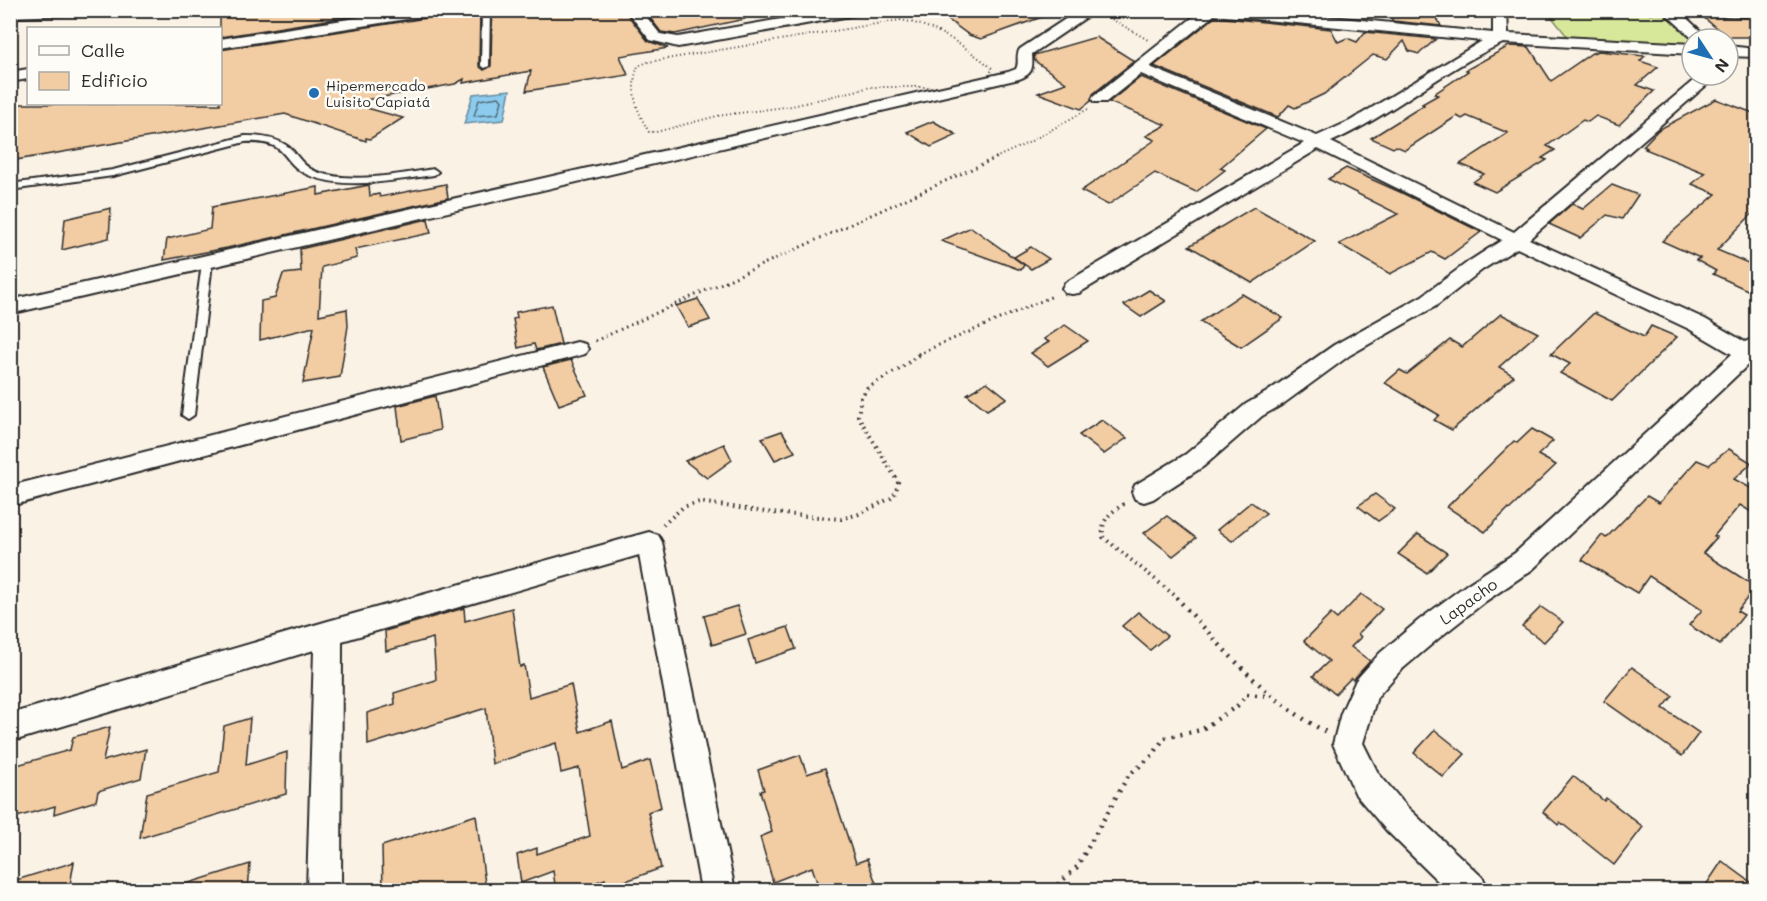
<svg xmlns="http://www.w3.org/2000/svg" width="1767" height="901" font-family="Mali,sans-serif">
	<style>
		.green { fill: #d8e89b; stroke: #828a63; stroke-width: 1.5 }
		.water { fill: #8ccbed; stroke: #658b9f; stroke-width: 1.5 }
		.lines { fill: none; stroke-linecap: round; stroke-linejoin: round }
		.shore { stroke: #526b79; stroke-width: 1.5 }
		.building { fill: #f2cca2; stroke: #2b2b2b; stroke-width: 1.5 }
		.service-casing { stroke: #2b2b2b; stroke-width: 4 }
		.minor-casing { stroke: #2b2b2b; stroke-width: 4 }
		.path-far3 { stroke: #2b2b2b; stroke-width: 2; stroke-dasharray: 1 3; stroke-linecap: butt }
		.path-far2 { stroke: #2b2b2b; stroke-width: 3; stroke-dasharray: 1.5 4; stroke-linecap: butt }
		.path-far1 { stroke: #2b2b2b; stroke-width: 4; stroke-dasharray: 1.5 4.5; stroke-linecap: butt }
		.path { stroke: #2b2b2b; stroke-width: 4.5; stroke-dasharray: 2 6; stroke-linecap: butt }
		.service { fill: #fdfcf7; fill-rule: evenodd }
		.minor { fill: #fdfcf7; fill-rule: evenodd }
		.poi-dot { fill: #1f6fb2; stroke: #fdfcf7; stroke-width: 2 }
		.labels { text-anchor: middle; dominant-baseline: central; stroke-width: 5; stroke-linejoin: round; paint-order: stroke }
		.far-poi-label { font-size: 14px; fill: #2b2b2b; stroke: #fdfcf7; text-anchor: start }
		.street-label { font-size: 16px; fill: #2b2b2b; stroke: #fdfcf7 }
	</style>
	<rect width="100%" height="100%" fill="#fbf2e6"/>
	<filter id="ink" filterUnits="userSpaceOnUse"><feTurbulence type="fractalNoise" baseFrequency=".0167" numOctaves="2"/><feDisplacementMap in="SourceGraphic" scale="12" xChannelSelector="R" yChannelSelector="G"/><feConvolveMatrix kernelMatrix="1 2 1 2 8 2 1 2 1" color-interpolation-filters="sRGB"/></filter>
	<g filter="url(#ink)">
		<!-- green -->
		<path class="green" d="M1547,11L1664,14L1693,39L1692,45L1570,40Z"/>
		<!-- water -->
		<path class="water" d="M510,90L504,120L464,124L473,94Z"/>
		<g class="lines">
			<!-- shore -->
			<path class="shore" d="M499,97L502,101L498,114L474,116L479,100Z"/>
		</g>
		<!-- building -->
		<g class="building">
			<path d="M220,10H390L220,37Z"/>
			<path d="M448,10H480L479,66L484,70L491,66L492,10H624L648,41L668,48L620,56L628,75L526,91L531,71L463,83L464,79L455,84L349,103L403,118L370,139L366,138V141L285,114L10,161V104H220V50L439,16Z"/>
			<path d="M644,10H744L745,19L675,34L661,32Z"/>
			<path d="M967,10H1052L1053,13L981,39L969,35L943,16Z"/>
			<path d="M1387,10H1433L1441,26L1393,21Z"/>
			<path d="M1702,16L1756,18V37H1727Z"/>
			<path d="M1215,17L1331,29L1338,42L1347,38L1357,42L1365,32L1436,39L1419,54L1409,51L1404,41L1387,59L1373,55L1324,94L1295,108L1289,105L1278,117L1154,66Z"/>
			<path d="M1096,37L1134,61L1093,94L1091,101L1081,109L1038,93L1066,83L1035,61L1034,55Z"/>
			<path d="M1509,46L1529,47L1551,81L1592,53L1599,51L1645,56L1640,61L1658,67L1637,85L1654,91L1619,125L1596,116L1588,122L1583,120L1547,146L1555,150L1542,158L1547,160L1495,192L1473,182L1484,174L1460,164L1508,133L1467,116L1462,119L1457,116L1405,150L1396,146L1393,148L1371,138L1424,105L1422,104L1438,95L1434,94L1468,71L1466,70Z"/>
			<path d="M1141,77L1266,129L1220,168L1225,170L1196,192L1155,173L1108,205L1081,191L1155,140L1146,136L1166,125L1109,102Z"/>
			<path d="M1716,99L1756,114V210L1717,250L1753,265L1749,270L1756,274V294L1713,274L1716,271L1696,260L1700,258L1662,241L1716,194L1692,184L1705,173L1645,149L1647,148L1643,146L1658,130Z"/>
			<path d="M933,121L957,135L931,147L907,132Z"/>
			<path d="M1346,168L1400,192L1481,232L1445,259L1432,252L1390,274L1339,244L1398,214L1328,179Z"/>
			<path d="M446,184L448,198L227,248L164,260L167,239L210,229L212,207L318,187V195L369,185L370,196L379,194L380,197Z"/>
			<path d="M1612,185L1638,195L1622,219L1607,215L1580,238L1549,224L1572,204L1583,209Z"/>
			<path d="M1254,207L1315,241L1252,283L1189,246Z"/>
			<path d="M111,208L109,238L62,250L65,219Z"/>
			<path d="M428,219L431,233L355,249L357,258L322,267L319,315L347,309L348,326L340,377L303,383L314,327L260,340L261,301L275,298L283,274L301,272L300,249Z"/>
			<path d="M971,227L1024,265L1021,270L941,241Z"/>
			<path d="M1031,247L1049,259L1031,269L1014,257Z"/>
			<path d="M1149,290L1166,301L1141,317L1124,305Z"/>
			<path d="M1242,294L1283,318L1241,347L1200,322Z"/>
			<path d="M698,299L710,320L688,327L676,306Z"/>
			<path d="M552,305L561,344L536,350L534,344L518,348L513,319L517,318L516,312Z"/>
			<path d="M1594,313L1644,337L1651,326L1677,337L1612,401L1560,373L1570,364L1551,354Z"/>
			<path d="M1501,314L1538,333L1499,367L1514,376L1452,430L1434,420L1439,415L1385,383L1400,370L1407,374L1450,340L1462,347Z"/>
			<path d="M1065,325L1088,341L1048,366L1031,353L1049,342L1044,339Z"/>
			<path d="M571,360L587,395L559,405L543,367Z"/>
			<path d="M987,382L1007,398L987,410L967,394Z"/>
			<path d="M435,396L440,430L401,440L397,406Z"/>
			<path d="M1102,420L1127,438L1104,454L1079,435Z"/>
			<path d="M1532,429L1553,441L1538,455L1556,465L1509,510L1508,509L1485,532L1447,507L1514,441L1517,443Z"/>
			<path d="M782,431L795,452L775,460L762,438Z"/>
			<path d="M724,444L732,460L707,478L685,461Z"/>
			<path d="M1729,449L1752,463L1734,479L1756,491V515L1740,505L1714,536L1717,537L1703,553L1756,587L1737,611L1744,615L1720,645L1689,625L1702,610L1649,576L1637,593L1582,560L1602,535L1606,538L1647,496L1659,503L1697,460L1709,465Z"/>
			<path d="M1375,494L1395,509L1378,521L1358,506Z"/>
			<path d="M1251,502L1266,513L1232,541L1217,530Z"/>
			<path d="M1167,516L1196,538L1173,556L1144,533Z"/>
			<path d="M1418,534L1447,553L1427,573L1398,554Z"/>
			<path d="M1361,594L1382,609L1358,634L1361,637L1351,647L1370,661L1353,680L1351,678L1335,694L1313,676L1329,661L1304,641L1331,614L1337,619Z"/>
			<path d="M737,606L746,634L712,645L704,616Z"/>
			<path d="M1541,607L1563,622L1544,642L1522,626Z"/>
			<path d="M464,608L465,621L512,608L520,667L524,665L529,697L571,684L580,732L612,721L622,770L650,760L661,807L648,812L661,868L607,888L605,879L573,891H556L553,871L521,883L517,855L537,848V854L590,836L579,768L561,773L556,743L492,764L486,708L368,745L367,713L395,704L394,693L436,680L433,638L386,651L385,631Z"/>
			<path d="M1138,612L1167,636L1150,650L1122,626Z"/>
			<path d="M788,627L796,649L755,663L748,640Z"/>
			<path d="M1632,667L1673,696L1663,708L1699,733L1682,756L1604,701Z"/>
			<path d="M250,718L246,765L287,752L286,794L140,838L147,793L219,772L224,726Z"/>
			<path d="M110,727L103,761L146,749L141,778L98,791L96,801L54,814L55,806L10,819V767L70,750L73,737Z"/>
			<path d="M1435,730L1465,754L1443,777L1414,753Z"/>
			<path d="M800,755L807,774L825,768L856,863L867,859L879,891H820L812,867L773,882L760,837L772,832L760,791L764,790L758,770Z"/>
			<path d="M1573,776L1604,801L1606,798L1643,827L1614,865L1560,822L1558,825L1543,812Z"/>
			<path d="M476,815L486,891H383L382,846Z"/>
			<path d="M1722,861L1756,886V891H1702Z"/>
			<path d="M74,862L69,891H10V882Z"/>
			<path d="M250,864L248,891H180L179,886Z"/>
		</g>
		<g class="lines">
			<!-- service casing -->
			<g class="service-casing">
				<g id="service">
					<path d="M482,10H490L489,66L485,68L481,66Z"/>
					<path d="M245,136C262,136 281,138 293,151C300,160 306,168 317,172C351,184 399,174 434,169L438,172L434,175C395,180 346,191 308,175C279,162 291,140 245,142L113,176L10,190V184L113,170Z"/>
					<path d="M207,260L212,263L194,415L188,419L182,415L202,263Z"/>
				</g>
			</g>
			<!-- minor casing -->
			<g class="minor-casing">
				<g id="minor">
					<path d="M10,10H102L95,14L10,17Z"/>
					<path d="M408,10H446L439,14L220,48V39Z"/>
					<path d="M626,10H641L660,34L678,37L833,10H868L861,14L678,47L650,40Z"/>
					<path d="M1079,10H1097L1032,54C1033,68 1033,74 1019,79L10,314V300L1008,72L1016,69C1020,62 1015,56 1020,49Z"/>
					<path d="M1202,10H1260L1493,33V10H1507L1508,34L1692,44V54L1503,43C1442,70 1392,115 1331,142L1514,232L1700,75H1718L1529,239L1705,319L1745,342L1756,337V357L1533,569L1486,601L1439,638L1400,671L1377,697L1363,743L1378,773L1408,808L1483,878L1488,890H1447L1386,830L1356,795L1333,744L1341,713L1356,680L1380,653L1419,620L1466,585L1515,553L1732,354L1689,329L1517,248L1482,270L1436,306L1350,355L1283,404L1262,416L1204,466L1153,499L1144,502L1135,499L1132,492L1135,485L1186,454L1246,404L1267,392L1334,345L1422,296L1468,262L1502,240L1318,149L1079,293L1072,294L1065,293L1062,288L1065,283L1304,143L1141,74L1106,102H1094L1092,99L1094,96ZM1214,15L1482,41L1350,121L1317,136L1150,67Z"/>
					<path d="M1662,10H1678L1709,39H1693Z"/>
					<path d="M1728,46L1756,49V57L1728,56Z"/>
					<path d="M28,69V79L10,82V72Z"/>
					<path d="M577,342L585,344L588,349L585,354L10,506V486Z"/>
					<path d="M649,532L658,535L662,542L735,890H701L639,555L342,641L341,890H307L314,650L10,742V714L328,621Z"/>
				</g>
			</g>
			<!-- path-far3 -->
			<g class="path-far3">
				<path d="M1105,15L1148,40"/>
				<path d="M900,20C938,26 962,45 992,68L990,75L984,79L943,87H871L792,106L717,116L656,132H649C636,110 629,90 638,66L648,62Z"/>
				<path d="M995,158L1028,143L1088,109"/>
			</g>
			<!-- path-far2 -->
			<g class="path-far2">
				<path d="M595,341L998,157"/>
				<path d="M918,354L1053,296"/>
			</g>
			<!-- path-far1 -->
			<g class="path-far1">
				<path d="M1124,504C1110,513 1101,519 1103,537L1178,598"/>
				<path d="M663,525L683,507L699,502L773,513L841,519L859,514L891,498L896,492L898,482L858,416L861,398L867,388L898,370L921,353"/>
			</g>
			<!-- path -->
			<g class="path">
				<path d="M1176,597C1223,648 1264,699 1326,732"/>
				<path d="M1052,890L1077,867L1128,776L1153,755L1164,738L1201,730L1237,706L1247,694L1269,696"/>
			</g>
			<!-- service -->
			<use href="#service" class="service"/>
			<!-- minor -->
			<use href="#minor" class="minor"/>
		</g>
	</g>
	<!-- markers -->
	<circle class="poi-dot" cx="314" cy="93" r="6"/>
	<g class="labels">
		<!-- far-poi labels -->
		<g class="far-poi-label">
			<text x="326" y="85">Hipermercado<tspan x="326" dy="16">Luisito Capiatá</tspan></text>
		</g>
		<!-- street labels -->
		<g class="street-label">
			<text transform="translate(1468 601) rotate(-36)">Lapacho</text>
		</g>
	</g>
	<!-- margin -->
	<rect width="1767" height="901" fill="none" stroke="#fdfcf7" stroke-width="36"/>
	<rect x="18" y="18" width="1731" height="865" fill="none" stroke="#2b2b2b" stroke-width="2" filter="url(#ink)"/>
	<!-- legend -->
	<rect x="27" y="27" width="195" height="78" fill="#fdfcf7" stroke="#a9a8a5" stroke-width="1.5"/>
	<rect x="39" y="46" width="30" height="9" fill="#fdfcf7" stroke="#a9a8a5" stroke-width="1.5"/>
	<text x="81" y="57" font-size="18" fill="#2b2b2b">Calle</text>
	<rect x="39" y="72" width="30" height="18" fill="#f2cca2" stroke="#a9a8a5" stroke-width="1.5"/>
	<text x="81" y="87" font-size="18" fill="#2b2b2b">Edificio</text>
	<!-- north arrow -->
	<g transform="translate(1710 57) rotate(126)"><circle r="28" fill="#fdfcf7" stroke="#a9a8a5" stroke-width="1.5"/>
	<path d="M0-4.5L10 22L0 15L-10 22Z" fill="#1f6fb2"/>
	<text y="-9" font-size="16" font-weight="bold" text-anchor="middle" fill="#2b2b2b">N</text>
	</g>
</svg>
